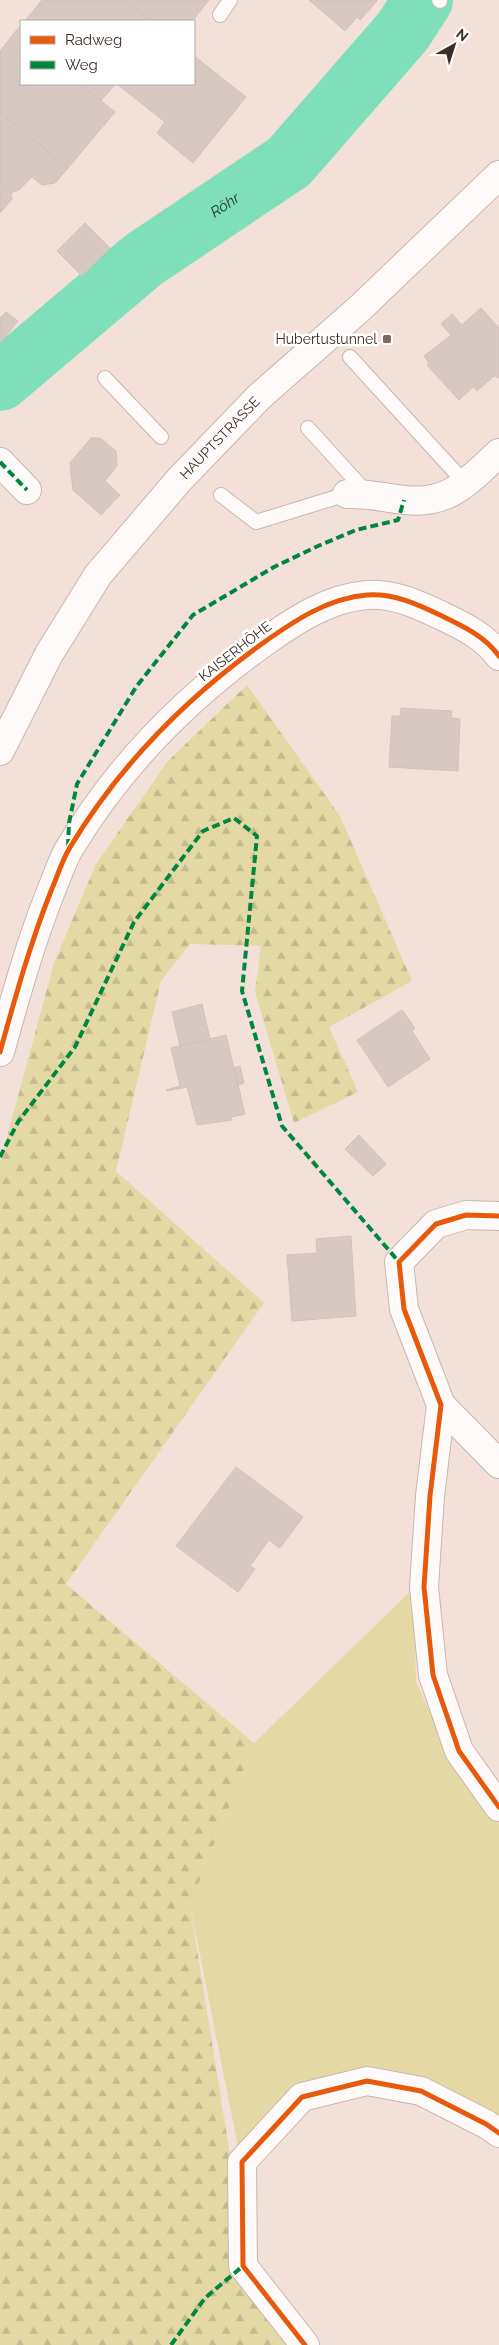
<svg xmlns="http://www.w3.org/2000/svg" width="499" height="2345" font-family="Raleway,sans-serif">
	<style>
		.grass { fill: #e4d9a5 }
		.forest { fill: url(#forest-firs) }
		.lines { fill: none; stroke-linecap: round; stroke-linejoin: round }
		.river { stroke: #7fdfba; stroke-width: 60 }
		.building { fill: #d7c8c1; stroke: #d0c1ba }
		.lane-casing { stroke: #c6b7b0; stroke-width: 16 }
		.street-casing { stroke: #c6b7b0; stroke-width: 30 }
		.secondary-casing { stroke: #c6b7b0; stroke-width: 30 }
		.lane { stroke: #fdfaf9; stroke-width: 14 }
		.street { stroke: #fdfaf9; stroke-width: 28 }
		.secondary { stroke: #fdfaf9; stroke-width: 28 }
		.quiet { stroke: #00873e; stroke-width: 4; stroke-dasharray: 8 4; stroke-linecap: butt }
		.cycleway-casing { stroke: #fff; stroke-width: 8 }
		.cycleway { stroke: #e8590c; stroke-width: 5 }
		.poi-dot { fill: #7b6b64; stroke: #fff; stroke-width: 2 }
		.labels { text-anchor: middle; dominant-baseline: central; stroke-width: 5; stroke-linejoin: round; paint-order: stroke }
		.poi-label { font-size: 14px; fill: #3b2c25; stroke: #fff; text-anchor: end }
		.street-label { font-size: 14px; fill: #3b2c25; stroke: #fff }
		.water-label { font-size: 15px; font-style: italic; fill: #1b3329; stroke: #fff }
	</style>
	<defs>
		<pattern id="forest-firs" width="22" height="20" patternUnits="userSpaceOnUse" patternTransform="scale(1.25)"><rect width="22" height="20" fill="#e4d9a5"/><path d="M5 1l3.5 6h-7zM16 11l3.5 6h-7z" fill="#c4ba8e"/></pattern>
	</defs>
	<rect width="100%" height="100%" fill="#f3e1d9"/>
	<!-- grass -->
	<path class="grass" d="M414,1588L416,1682L448,1750L499,1824V2124L340,2074L239,2152L190,1905L254,1743Z"/>
	<!-- forest -->
	<g class="forest">
		<path d="M387,0H423L348,91L334,79L372,35Z"/>
		<path d="M247,685L340,816L412,981L329,1027L358,1092L294,1123L255,992L261,946L190,944L161,981L116,1171L264,1303L66,1584L254,1743L190,1905L231,2161V2261L298,2345H0V1163L54,963L96,864L167,762Z"/>
	</g>
	<g class="lines">
		<!-- river -->
		<path class="river" id="s1" d="M0,381L143,260L289,162L403,31L423,0"/>
	</g>
	<!-- building -->
	<g class="building">
		<path d="M42,0H124L151,21H25Z"/>
		<path d="M124,0H209L192,21H151Z"/>
		<path d="M309,0H376L377,1L360,20L357,17L345,31Z"/>
		<path d="M21,25V35L16,31Z"/>
		<path d="M16,31L21,35V84H80L115,112L68,168L0,112V51Z"/>
		<path d="M194,56L246,97L193,163L157,133L165,122L117,84H194Z"/>
		<path d="M80,84H115L101,101Z"/>
		<path d="M0,112L68,168L55,183L42,185L32,177L20,189L11,193L0,183Z"/>
		<path d="M0,183L11,193L12,199L0,213Z"/>
		<path d="M85,223L110,248L82,276L57,251Z"/>
		<path d="M481,308L499,328V378L494,376L477,391L473,387L459,400L427,365L429,363L424,356L451,335L441,324L452,314L462,325Z"/>
		<path d="M6,312L18,321L0,343V318Z"/>
		<path d="M91,438H100L116,451L117,466L105,481L120,495L101,515L73,490L70,463Z"/>
		<path d="M401,708L452,711L451,718L460,719L458,771L389,767L392,716H400Z"/>
		<path d="M202,1004L210,1039L180,1046L172,1012Z"/>
		<path d="M402,1010L415,1028L412,1031L430,1059L388,1087L357,1040Z"/>
		<path d="M226,1035L245,1114L231,1117L232,1120L197,1125L187,1087L167,1091L166,1090L180,1086L171,1048Z"/>
		<path d="M240,1066L244,1083L238,1085L234,1068Z"/>
		<path d="M359,1135L386,1164L373,1176L345,1149Z"/>
		<path d="M351,1236L356,1316L292,1321L287,1255L317,1253L316,1239Z"/>
		<path d="M236,1467L303,1517L280,1548L269,1540L250,1566L255,1569L238,1592L176,1546Z"/>
	</g>
	<g class="lines">
		<!-- lane casing -->
		<g class="lane-casing">
			<g id="lane">
				<path d="M439,0L440,1"/>
				<path d="M220,15L230,0"/>
				<path d="M350,357L465,483"/>
				<path d="M105,378L161,437"/>
				<path d="M308,428L366,492"/>
				<path d="M221,495L256,522L347,494"/>
			</g>
		</g>
		<!-- street casing -->
		<g class="street-casing">
			<g id="street">
				<path d="M0,462L27,490"/>
				<path d="M347,494C369,493 384,498 405,500C450,505 468,481 499,453"/>
				<path d="M0,1052C15,998 30,944 51,891C57,877 62,861 69,849C118,767 186,698 263,643C294,621 328,598 367,595C393,593 417,604 440,615C461,625 485,636 499,656"/>
				<path d="M499,1216L466,1215L436,1224L399,1262L404,1309L441,1405L430,1496L424,1587L433,1675L459,1751L499,1807"/>
				<path d="M441,1405L499,1464"/>
				<path d="M305,2345L243,2266L242,2162L302,2097L367,2081L421,2091L486,2124L499,2133"/>
			</g>
		</g>
		<!-- secondary casing -->
		<g class="secondary-casing">
			<g id="secondary">
				<path id="s2" d="M0,751L49,654L98,575L179,480L260,396L359,309L499,175"/>
			</g>
		</g>
		<!-- lane -->
		<use href="#lane" class="lane"/>
		<!-- street -->
		<use href="#street" class="street"/>
		<!-- secondary -->
		<use href="#secondary" class="secondary"/>
		<!-- quiet -->
		<g class="quiet">
			<path d="M0,462L27,490"/>
			<path d="M68,847L69,823L77,784L136,687L193,615L274,567L318,546L356,530L398,520L404,500"/>
			<path d="M0,1157L18,1122L75,1047L134,922L203,831L234,818L257,836L242,991L282,1126L399,1262"/>
			<path d="M171,2345L205,2298L243,2266"/>
		</g>
		<!-- cycleway casing -->
		<g class="cycleway-casing">
			<g id="cycleway">
				<path d="M0,1052C15,998 30,944 51,891C57,877 62,861 69,849C118,767 186,698 263,643C294,621 328,598 367,595C393,593 417,604 440,615C461,625 485,636 499,656"/>
				<path d="M499,1216L466,1215L436,1224L399,1262L404,1309L441,1405L430,1496L424,1587L433,1675L459,1751L499,1807"/>
				<path d="M305,2345L243,2266L242,2162L302,2097L367,2081L421,2091L486,2124L499,2133"/>
			</g>
		</g>
		<!-- cycleway -->
		<use href="#cycleway" class="cycleway"/>
	</g>
	<!-- markers -->
	<rect class="poi-dot" x="382" y="334" width="10" height="10" rx="2.5"/>
	<g class="labels">
		<!-- poi labels -->
		<g class="poi-label">
			<text x="377" y="339">Hubertustunnel</text>
		</g>
		<!-- street labels -->
		<g class="street-label">
			<text stroke="none"><textPath href="#s2" startOffset="385">HAUPTSTRASSE</textPath></text>
			<text transform="translate(235 651) rotate(-38)">KAISERHÖHE</text>
		</g>
		<!-- water labels -->
		<g class="water-label">
			<text stroke="none"><textPath href="#s1" startOffset="286">Röhr</textPath></text>
		</g>
	</g>
	<!-- legend -->
	<rect x="20" y="20" width="175" height="65" fill="#ffffff" stroke="#b1aba8"/>
	<rect x="30" y="36" width="25" height="8" fill="#e8590c" stroke="#b1aba8"/>
	<text x="65" y="45" font-size="15" fill="#3b2c25">Radweg</text>
	<rect x="30" y="61" width="25" height="8" fill="#00873e" stroke="#b1aba8"/>
	<text x="65" y="70" font-size="15" fill="#3b2c25">Weg</text>
	<!-- north arrow -->
	<g transform="translate(454 45) rotate(39)" stroke="#ffffff" stroke-width="4" paint-order="stroke">
	<path d="M0-4L9 19L0 12L-9 19Z" fill="#3b2c25"/>
	<text y="-8" font-size="14" font-weight="bold" text-anchor="middle" fill="#3b2c25">N</text>
	</g>
</svg>
